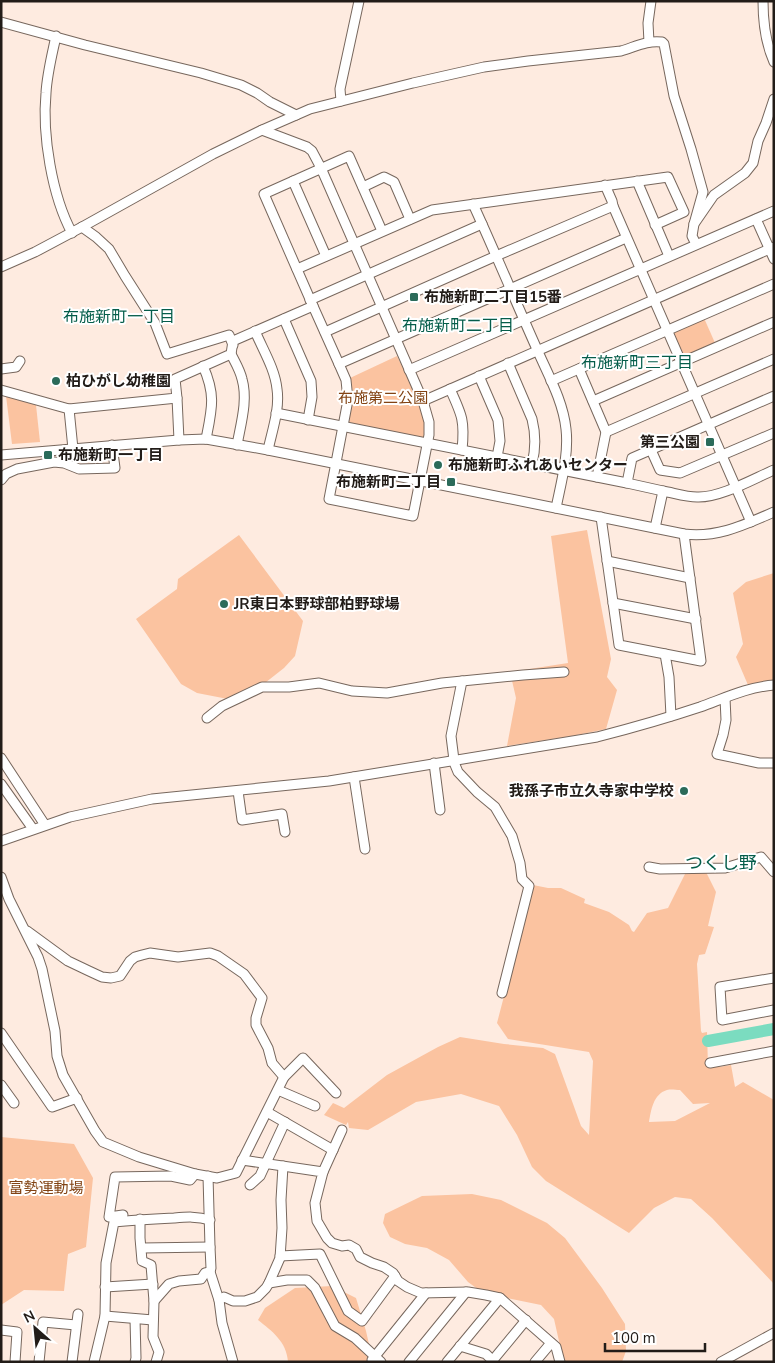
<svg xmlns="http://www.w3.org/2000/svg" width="775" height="1363" font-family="'Nunito Sans','Noto Sans JP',sans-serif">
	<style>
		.green { fill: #fbc3a0; fill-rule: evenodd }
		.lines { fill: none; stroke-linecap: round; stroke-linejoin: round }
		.river { stroke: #7bdcc0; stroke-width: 12 }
		.minor-casing { stroke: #77675d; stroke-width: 11 }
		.minor { stroke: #fff; stroke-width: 9 }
		.poi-dot { fill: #2b6b5a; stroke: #fff; stroke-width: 2 }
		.labels { text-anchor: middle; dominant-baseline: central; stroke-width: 4; stroke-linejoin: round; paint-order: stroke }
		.poi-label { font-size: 15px; font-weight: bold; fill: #221c18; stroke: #fff; text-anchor: start }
		.park-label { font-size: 15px; fill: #824313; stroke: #fff }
		.neighbourhood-label { font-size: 16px; fill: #055d4a; stroke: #fff }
		.quarter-label { font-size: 18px; fill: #055d4a; stroke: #fff }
	</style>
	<rect width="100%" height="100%" fill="#feebe0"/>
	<!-- green -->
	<g class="green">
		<path d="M704,318L715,343L684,357L673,332Z"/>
		<path d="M397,356C409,381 427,408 425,437L421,439L350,425L349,422C351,406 355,393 350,378Z"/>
		<path d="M6,396L36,405L40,442L12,444Z"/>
		<path d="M587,530L611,659L607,677L617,690L606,729L572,736L507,746L516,698L510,672L568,663L551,536Z"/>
		<path d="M239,535L303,621L295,656L284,668L256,690L233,700L197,693L181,684L136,619L177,589L178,579Z"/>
		<path d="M774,573V681L748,685L736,657L743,644L733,593L746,582Z"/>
		<path d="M705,870L716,892L708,926L714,927L705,954L699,955L697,964L701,1031L702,1033L707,1032L708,1067L719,1065V1067L731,1065L735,1087L743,1082L774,1100V1284L712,1218L691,1199L675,1197L654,1208L629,1233L546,1181L532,1167L517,1135L499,1106L461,1094L416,1102L368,1130L349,1128L348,1122L346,1125L324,1115L333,1103L344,1108L387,1075L438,1047L460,1037L504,1044L543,1048L555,1054L581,1126L589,1135L593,1061L589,1052L508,1039L497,1023L533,885L548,888H561L585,899L584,903L609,912L629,925L632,931L634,932L647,913L668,908L685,874ZM680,1090L693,1104L710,1103L675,1121L649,1122C651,1111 653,1094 667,1090C671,1089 676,1090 680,1090Z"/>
		<path d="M1,1137L74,1144L93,1178L86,1247L68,1254L64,1291L24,1290L1,1305Z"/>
		<path d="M472,1194L501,1200L547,1223L565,1238L602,1288L625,1324L626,1351L622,1362H557L561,1350L554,1319L541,1305L483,1293L468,1282L449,1260L427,1248L405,1244L390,1237L383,1223L385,1214L422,1196Z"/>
		<path d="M332,1286L356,1298L366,1331L373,1362H288C287,1342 272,1331 258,1320L265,1308L295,1288Z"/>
	</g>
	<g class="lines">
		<!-- river -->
		<path class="river" d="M708,1041L774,1029"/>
		<!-- minor casing -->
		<g class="minor-casing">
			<g id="minor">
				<path d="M763,1C763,22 766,44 774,62"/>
				<path d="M1,22L85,45L201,73L241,85L257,93L270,102L296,115"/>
				<path d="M56,36C52,55 47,74 46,93C42,135 52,196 72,233"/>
				<path d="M649,42L648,23L651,1"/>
				<path d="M341,101L340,89L359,1"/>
				<path d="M262,130L307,147L312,151L321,168L423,401L429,422V435L413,516L329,499L348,400L346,380L339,364L313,306L264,194L349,156L382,231"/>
				<path d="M293,181L326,256"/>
				<path d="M637,181L669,256"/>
				<path d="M605,185L612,201L613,206L751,522"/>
				<path d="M363,187L384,177L394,182L410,219"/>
				<path d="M473,204C495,252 515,300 536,347C547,373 563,400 566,429C569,455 561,483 556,508"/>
				<path d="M756,219L774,259"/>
				<path d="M82,227L96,237L109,249L125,276L155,323L167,354L229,335L233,345"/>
				<path d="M696,244L692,236L694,224L714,195L745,173L753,163L758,141L766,123L774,99"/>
				<path d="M1,267L35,252L82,227L213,154L262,130L310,109L413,83L484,67L528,61L621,51C635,47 647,40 662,42L664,44L674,96L691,149L703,192L694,224"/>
				<path d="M297,269L432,210L668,177L684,212L655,225"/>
				<path d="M310,300L482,224"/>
				<path d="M284,319L311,381L312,397L308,420"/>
				<path d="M255,331C263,350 275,369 277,389C280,409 272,431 268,450"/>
				<path d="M325,332L496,256L613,206"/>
				<path d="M231,354C235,362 240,370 242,379C248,400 241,423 237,445"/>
				<path d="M508,363L532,419C536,435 536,448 532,464"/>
				<path d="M339,364L626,238"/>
				<path d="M203,366C216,395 212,409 206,439"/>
				<path d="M1,369L16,367L20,361"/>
				<path d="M579,369L606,432L597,477"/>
				<path d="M409,370L774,211"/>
				<path d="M479,376L498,420L500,441L497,457"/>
				<path d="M551,381L774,284"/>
				<path d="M450,389C462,415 465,421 462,450"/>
				<path d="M1,390L69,409L177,398L175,379L231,354L233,341L313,306"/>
				<path d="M177,398L179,440"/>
				<path d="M423,401L774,247"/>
				<path d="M593,401L774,322"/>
				<path d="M69,409L73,449"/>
				<path d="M276,413L627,483"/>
				<path d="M606,432L774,359"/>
				<path d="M651,450L660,470L680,473L774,433"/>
				<path d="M1,455L179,440L206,439L268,450L684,534C718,538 744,525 774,512"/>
				<path d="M1,480L6,474L17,469L54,462L64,463L79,469L115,468L112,445"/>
				<path d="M663,491L627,483L632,458L774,396"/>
				<path d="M601,517L619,645L701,661L684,534"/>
				<path d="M655,528L663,491C674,493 686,497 697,497C720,498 753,479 774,470"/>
				<path d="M607,561L690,578"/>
				<path d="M613,603L696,619"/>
				<path d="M665,654L669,677L671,716"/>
				<path d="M725,698L726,720L723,735L717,754L759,763H774"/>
				<path d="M207,718L222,706L262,687H289L319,683L352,691L387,693L442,683L523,675L564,672"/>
				<path d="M1,758L45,825"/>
				<path d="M453,760L458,772L477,792L495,807L502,819L512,836L520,863L522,879L529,886L502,993"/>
				<path d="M454,760L451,736L462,681"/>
				<path d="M434,763L440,810"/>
				<path d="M354,777L365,849"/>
				<path d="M1,784L33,829"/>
				<path d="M238,791L242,820L282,814L285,832"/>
				<path d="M1,841L70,817L152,799L329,781L597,737C632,728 667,718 700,707C725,698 748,687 774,685"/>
				<path d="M649,867L660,869L725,868L761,857L774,872"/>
				<path d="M1,877L9,899L38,957L42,969L55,1031L57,1056L63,1075L95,1131L103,1142L139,1157L195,1174L217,1178L236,1173L284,1077L303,1058L336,1093"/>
				<path d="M27,931L68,961L89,971L102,977L111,978L120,976L130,961L135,957L142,955L150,953L178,957L210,953L218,956L244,974L262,998L256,1018V1025L268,1048L272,1063L284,1077"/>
				<path d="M774,978L720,987L722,1020L774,1010"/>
				<path d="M1,1033L52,1107L77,1098"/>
				<path d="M710,1063L774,1051"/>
				<path d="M1,1085L14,1103"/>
				<path d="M278,1090L315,1106"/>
				<path d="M267,1112L333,1150"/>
				<path d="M242,1160L323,1172L315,1203L317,1221L327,1238L332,1243L342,1246L349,1245L356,1249L360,1257L372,1263L384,1267L393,1273L398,1281L407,1287L421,1293L468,1292L486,1295L500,1298L556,1347L560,1362"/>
				<path d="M323,1172L342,1130"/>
				<path d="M208,1176L210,1247L211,1268L210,1272L219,1300L222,1323L233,1362"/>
				<path d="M250,1185L260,1176L285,1122"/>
				<path d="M123,1215L109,1217L115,1177L171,1176L190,1180L195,1174"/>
				<path d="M140,1219V1238L142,1261L151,1265L154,1301L153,1337L159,1352L156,1362"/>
				<path d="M142,1248L210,1247"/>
				<path d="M280,1256L320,1254L348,1311L362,1321L395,1276"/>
				<path d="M269,1283L287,1280H307L315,1288L335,1326L355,1338L381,1362"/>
				<path d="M105,1287L153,1284"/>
				<path d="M219,1300L224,1297L233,1301H245L257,1297L266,1288L269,1283L280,1258L282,1228L281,1200L283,1166"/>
				<path d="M154,1301L169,1284L179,1281L201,1279L205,1273L210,1272"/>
				<path d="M105,1316L153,1320"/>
				<path d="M1,1330L17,1332L15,1362"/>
				<path d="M460,1346L486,1354L494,1362"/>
				<path d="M372,1360L426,1293"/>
				<path d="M493,1360L526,1320"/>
				<path d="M39,1362L43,1322L76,1325"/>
				<path d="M72,1362L78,1314"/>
				<path d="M94,1362L105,1316L106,1263L114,1222C134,1220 154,1219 174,1218C186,1217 197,1216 210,1220"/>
				<path d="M135,1362L136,1358L135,1319"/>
				<path d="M409,1362L466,1292"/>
				<path d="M447,1362L500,1298"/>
				<path d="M535,1362L551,1343"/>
				<path d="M721,1362L774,1333"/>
			</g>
		</g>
		<!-- minor -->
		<use href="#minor" class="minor"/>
	</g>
	<!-- markers -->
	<g class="poi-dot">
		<rect x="409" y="292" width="10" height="10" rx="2.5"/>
		<circle cx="56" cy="381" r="5"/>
		<rect x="705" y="437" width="10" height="10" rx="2.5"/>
		<rect x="43" y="450" width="10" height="10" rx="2.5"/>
		<circle cx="438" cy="465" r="5"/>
		<rect x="446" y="477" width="10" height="10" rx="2.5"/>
		<circle cx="224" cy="604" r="5"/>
		<circle cx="684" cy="791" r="5"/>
	</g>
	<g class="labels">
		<!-- poi labels -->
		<g class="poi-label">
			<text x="424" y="297">布施新町二丁目15番</text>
			<text x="66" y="381">柏ひがし幼稚園</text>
			<text x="700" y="442" text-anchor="end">第三公園</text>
			<text x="58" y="455">布施新町一丁目</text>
			<text x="448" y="465">布施新町ふれあいセンター</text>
			<text x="441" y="482" text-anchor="end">布施新町二丁目</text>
			<text x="234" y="604">JR東日本野球部柏野球場</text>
			<text x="674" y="791" text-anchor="end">我孫子市立久寺家中学校</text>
		</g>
		<!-- park labels -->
		<g class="park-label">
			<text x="383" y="398">布施第二公園</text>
			<text x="46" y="1188">富勢運動場</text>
		</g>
		<!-- neighbourhood labels -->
		<g class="neighbourhood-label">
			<text x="119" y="317">布施新町一丁目</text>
			<text x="458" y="326">布施新町二丁目</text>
			<text x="637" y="363">布施新町三丁目</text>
		</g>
		<!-- quarter labels -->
		<g class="quarter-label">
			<text x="721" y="863">つくし野</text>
		</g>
	</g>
	<!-- border -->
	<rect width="775" height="1363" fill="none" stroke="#221c18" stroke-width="5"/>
	<!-- north arrow -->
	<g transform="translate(35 1328) rotate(333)" stroke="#ffffff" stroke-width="4" paint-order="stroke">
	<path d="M0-4L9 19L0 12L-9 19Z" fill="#221c18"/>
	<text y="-8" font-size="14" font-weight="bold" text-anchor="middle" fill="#221c18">N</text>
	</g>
	<!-- scale -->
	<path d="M605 1343v8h100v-8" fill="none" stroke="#221c18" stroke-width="2.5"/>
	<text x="612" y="1343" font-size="15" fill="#221c18" stroke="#ffffff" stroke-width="4" paint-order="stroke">100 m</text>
</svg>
